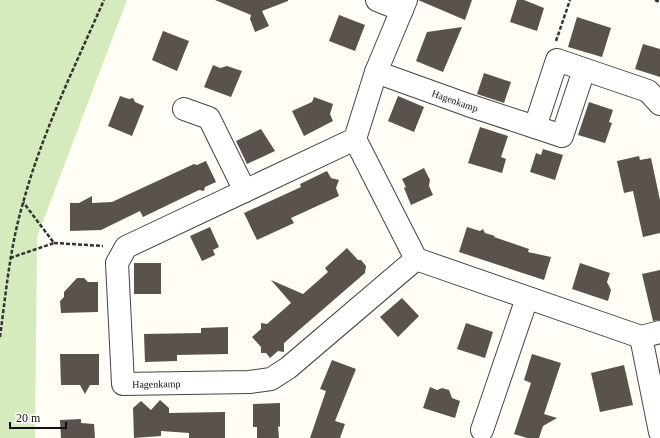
<svg xmlns="http://www.w3.org/2000/svg" width="660" height="438" font-family="'Times New Roman',serif">
	<style>
		.park { fill: #d5ebbd }
		.building { fill: #5a524d }
		.lines { fill: none; stroke-linecap: round; stroke-linejoin: round }
		.minor-casing { stroke: #444; stroke-width: 24 }
		.path { stroke: #333; stroke-width: 2.5; stroke-dasharray: 4 2; stroke-linecap: butt }
		.minor { stroke: #fff; stroke-width: 22 }
		.labels { text-anchor: middle; dominant-baseline: central; stroke-width: 4; stroke-linejoin: round; paint-order: stroke }
		.street-label { font-size: 10px; fill: #111; stroke: #fff }
	</style>
	<rect width="100%" height="100%" fill="#fffdf5"/>
	<!-- park -->
	<path class="park" d="M0,0H127L37,237L35,438H0Z"/>
	<!-- building -->
	<g class="building">
		<path d="M215,0H288V1L262,11L269,26L255,32L250,19L251,15Z"/>
		<path d="M418,0H472L465,20Z"/>
		<path d="M517,0H524L544,8L537,31L510,22Z"/>
		<path d="M339,15L365,25L355,51L329,41Z"/>
		<path d="M577,17L611,28L602,57L568,47Z"/>
		<path d="M462,27L443,72L416,61L427,32Z"/>
		<path d="M163,31L189,41L177,71L152,60Z"/>
		<path d="M643,44L660,49V77L635,69Z"/>
		<path d="M213,65L220,68L227,66L242,71L231,97L204,87Z"/>
		<path d="M484,73L511,82L504,103L477,94Z"/>
		<path d="M120,96L129,99L133,98L135,102L144,106L132,136L108,126Z"/>
		<path d="M398,96L424,107L414,132L388,121Z"/>
		<path d="M314,97L333,104L330,114L333,121L304,136L292,111L312,102Z"/>
		<path d="M589,102L613,110L609,122L612,123L605,143L578,135Z"/>
		<path d="M480,127L508,136L501,157L506,159L502,173L468,163Z"/>
		<path d="M261,129L275,151L247,164L236,141Z"/>
		<path d="M543,149L563,155L555,180L530,172L536,153L541,155Z"/>
		<path d="M639,156L640,160L651,158L660,200V233L643,237L633,191L624,193L617,161Z"/>
		<path d="M206,161L216,182L205,187L204,191L199,190L143,217L140,211L101,230L70,231V203H79L92,196V203L112,202L194,164L197,165Z"/>
		<path d="M424,168L430,180L429,186L433,195L411,205L404,188L406,187L402,179Z"/>
		<path d="M327,171L331,178L339,180L336,188L339,196L291,218L294,223L257,240L244,213L301,187L300,184Z"/>
		<path d="M210,227L219,247L213,250L215,255L202,261L190,236Z"/>
		<path d="M467,227L480,231L483,229L485,233L495,236L494,237L529,249L528,252L551,257L544,280L459,252Z"/>
		<path d="M347,248L358,260H361L366,266L365,273L284,343V352L278,351L270,358L266,353H261V347L252,337L261,329V323L267,324L291,303L271,280L303,294L328,272L325,268Z"/>
		<rect x="134" y="263" width="27" height="31"/>
		<path d="M580,263L610,273L607,282L611,290L608,301L572,289Z"/>
		<path d="M660,270V320L653,321L642,274Z"/>
		<path d="M77,278H84L88,282H98V312L61,313L60,301L64,297V292Z"/>
		<path d="M402,298L419,316L398,337L380,317Z"/>
		<path d="M466,323L493,332L485,358L457,349Z"/>
		<path d="M228,327V354L177,355V361L145,362L144,334L201,333V328Z"/>
		<path d="M60,354H99V385H90L85,394L80,385H61Z"/>
		<path d="M532,354L561,363L544,414L557,418L543,426L539,438H527L514,434L531,383L524,380Z"/>
		<path d="M332,360L356,369L335,421L345,424L340,438H310L326,391L320,389Z"/>
		<path d="M624,365L633,405L600,412L591,373Z"/>
		<path d="M430,387L437,390L442,388L449,390L452,398L460,401L455,418L423,408Z"/>
		<path d="M160,400L169,408V413L225,412V438H189V433L161,431V436L134,438L133,408L141,401L151,410Z"/>
		<path d="M280,403V427L278,426L279,438H257V427H253V404Z"/>
		<path d="M81,419V423L94,424L95,438H61L60,420Z"/>
	</g>
	<g class="lines">
		<!-- minor casing -->
		<g class="minor-casing">
			<g id="minor">
				<path d="M377,0L402,10"/>
				<path d="M406,0L376,72L355,139L416,259L641,337L660,332"/>
				<path id="s1" d="M376,72L468,105L535,127L557,60L648,91L660,104"/>
				<path d="M184,109L209,118L245,191"/>
				<path d="M535,127L562,136L584,70"/>
				<path id="s2" d="M355,139L126,247L117,263L123,384L249,382L271,379L288,368L416,259"/>
				<path d="M641,337L660,432"/>
				<path d="M482,430L527,298"/>
			</g>
		</g>
		<!-- path -->
		<g class="path">
			<path d="M655,0L660,2"/>
			<path d="M556,41L570,0"/>
			<path d="M54,243L103,246"/>
			<path d="M10,258L54,243L23,202"/>
			<path d="M0,337C6,292 10,247 23,203C42,133 75,66 104,0"/>
		</g>
		<!-- minor -->
		<use href="#minor" class="minor"/>
	</g>
	<g class="labels">
		<!-- street labels -->
		<g class="street-label">
			<text stroke="none"><textPath href="#s1" startOffset="84">Hagenkamp</textPath></text>
			<text stroke="none"><textPath href="#s2" startOffset="426">Hagenkamp</textPath></text>
		</g>
	</g>
	<!-- scale -->
	<path d="M10 422v6h56v-6" fill="none" stroke="#111111" stroke-width="2"/>
	<text x="16" y="422" font-size="12" fill="#111111" stroke="#ffffff" stroke-width="3" paint-order="stroke">20 m</text>
</svg>
